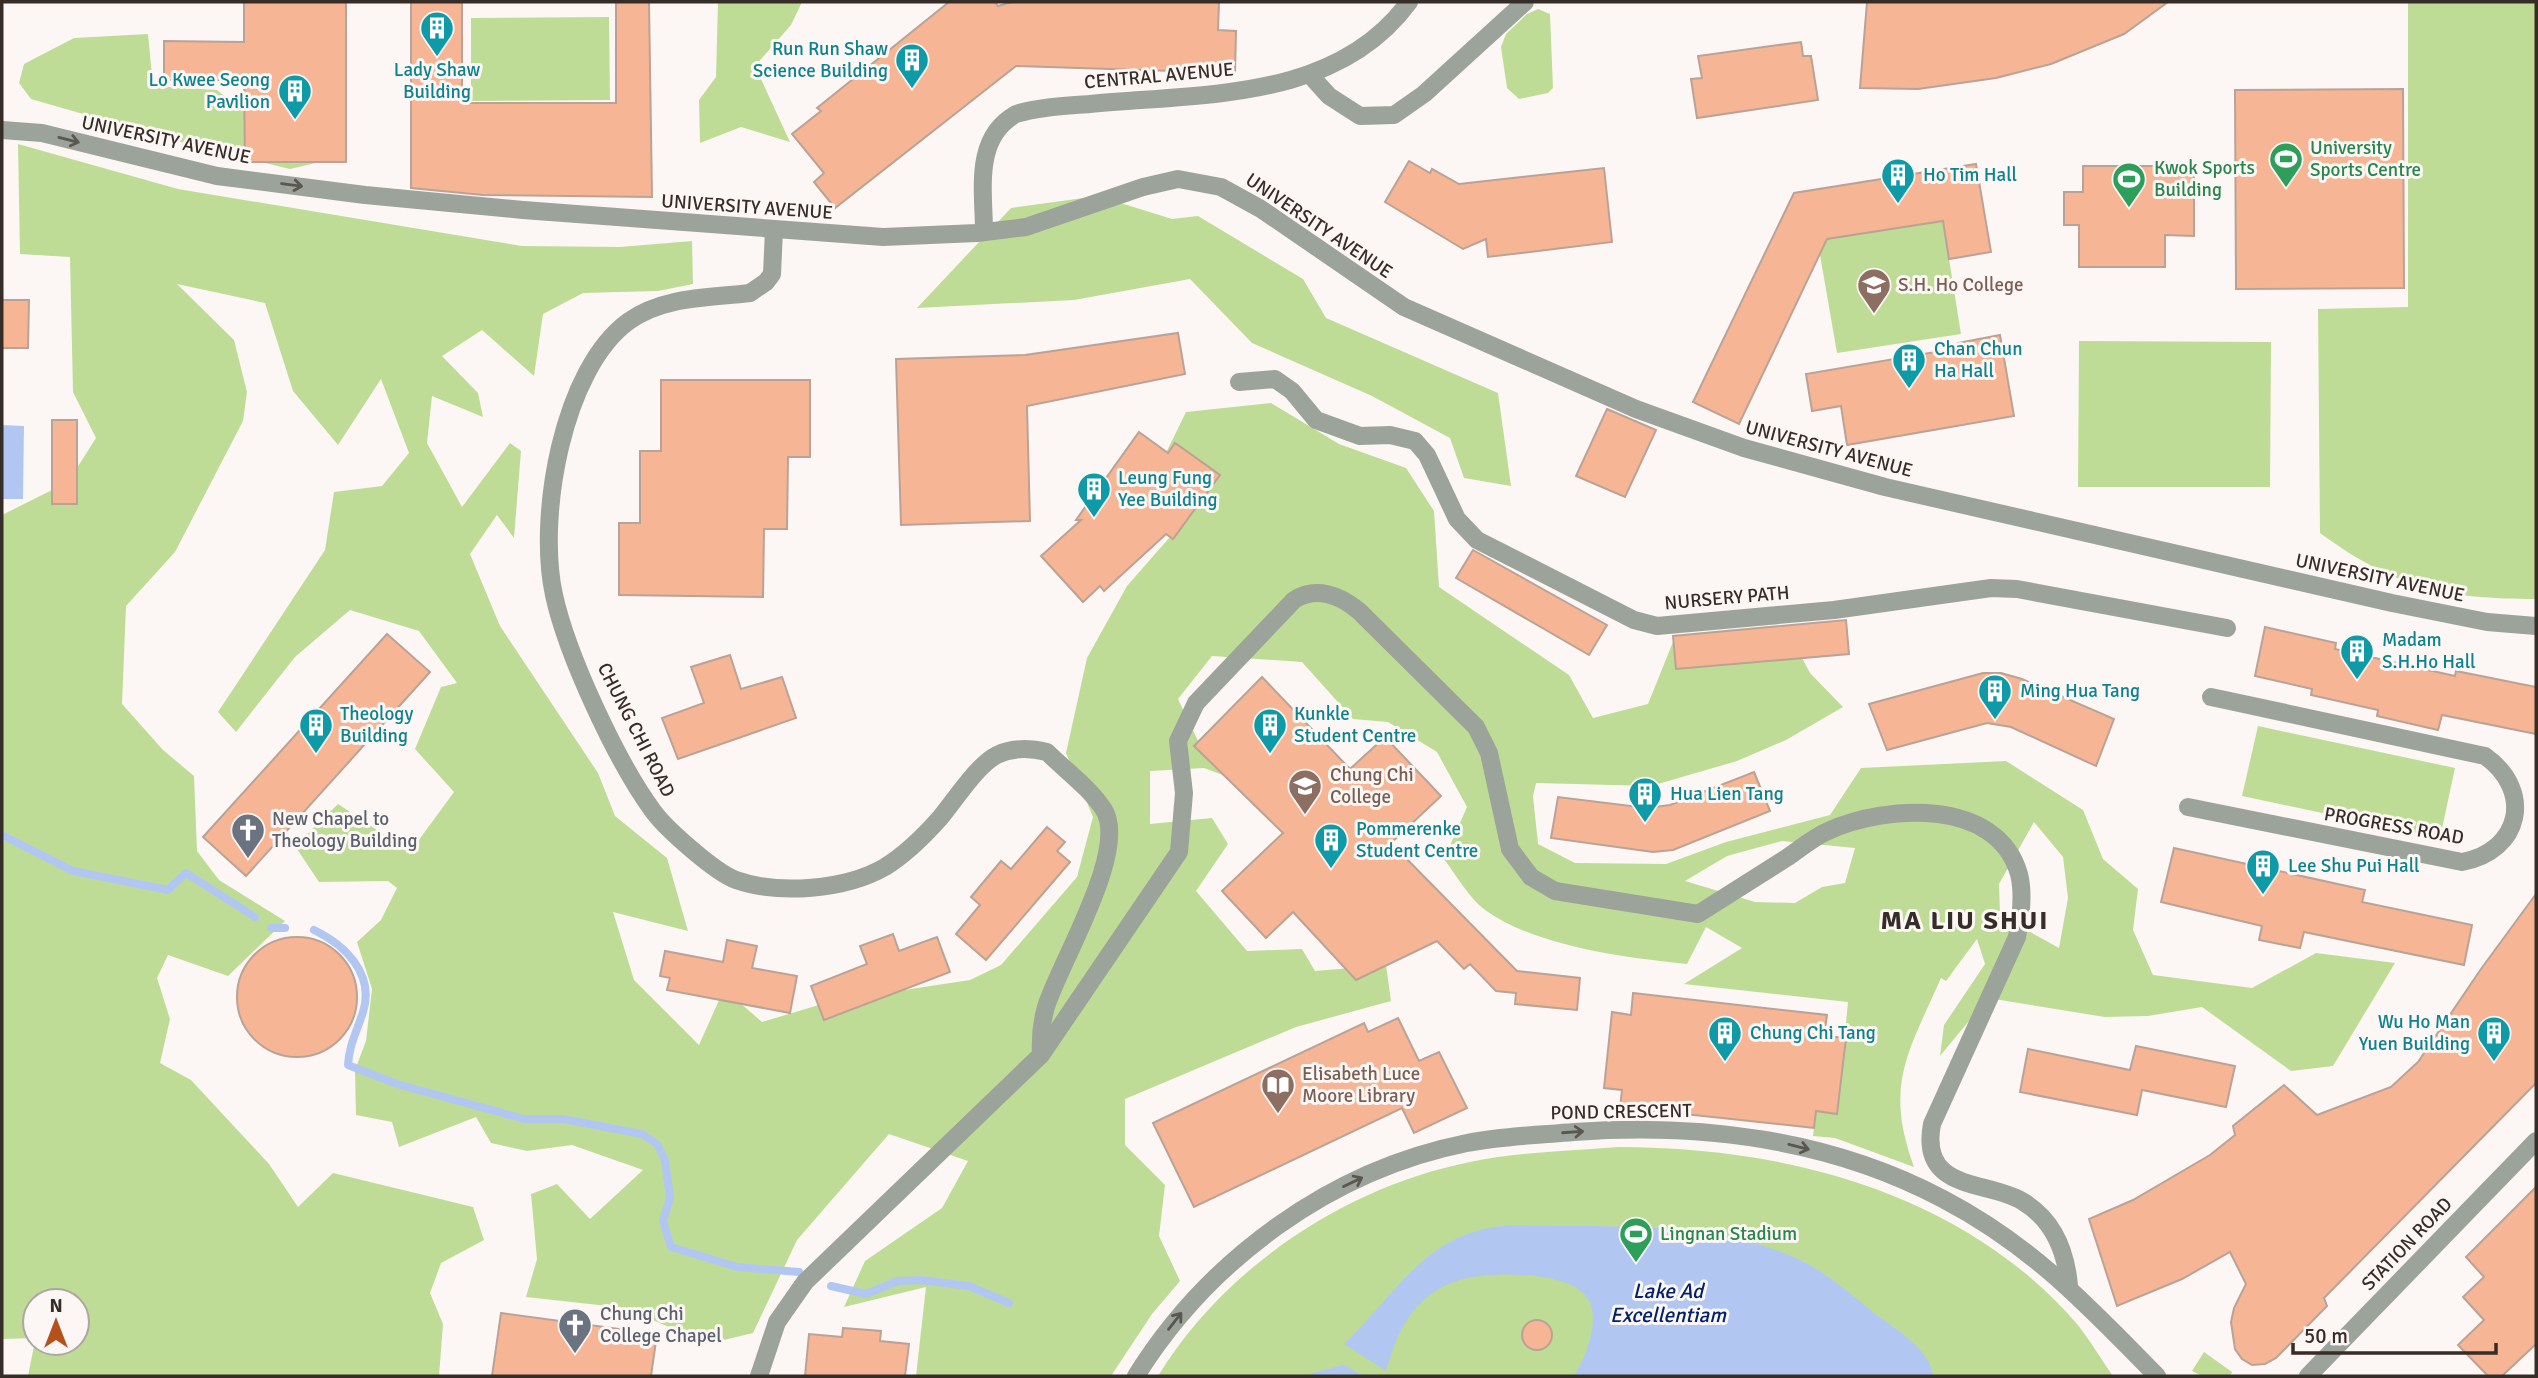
<svg xmlns="http://www.w3.org/2000/svg" width="2538" height="1378" font-family="Signika,sans-serif">
	<style>
		.green { fill: #bfdc96; fill-rule: evenodd }
		.water { fill: #b1c7f2 }
		.lines { fill: none; stroke-linecap: round; stroke-linejoin: round }
		.stream { stroke: #b1c7f2; stroke-width: 8 }
		.building { fill: #f6b695; stroke: #bba296; stroke-width: 2 }
		.pedestrian { stroke: #9ca39a; stroke-width: 18 }
		.minor { stroke: #9ca39a; stroke-width: 18 }
		.oneway { stroke: #5a5650 }
		.labels { text-anchor: middle; dominant-baseline: central; stroke-width: 6; stroke-linejoin: round; paint-order: stroke }
		.culture-label { font-size: 19px; fill: #0d838f; stroke: #fcf7f4; text-anchor: start }
		.street-label { font-size: 19px; fill: #362c28; stroke: #fcf7f4 }
		.leisure-label { font-size: 19px; fill: #27864d; stroke: #fcf7f4; text-anchor: start }
		.education-label { font-size: 19px; fill: #785e54; stroke: #fcf7f4; text-anchor: start }
		.worship-label { font-size: 19px; fill: #5b616d; stroke: #fcf7f4; text-anchor: start }
		.water-label { font-size: 21px; font-style: italic; fill: #02206e; stroke: #fcf7f4 }
		.district-label { font-size: 26px; font-weight: bold; letter-spacing: 2px; fill: #362c28; stroke: #fcf7f4 }
	</style>
	<rect width="100%" height="100%" fill="#fcf7f4"/>
	<!-- green -->
	<g class="green">
		<path d="M718,2H802L791,25L755,66L790,142L741,127L700,143L699,100L716,77Z"/>
		<path d="M2408,2H2536V599C2445,599 2395,588 2320,533L2318,309L2408,307Z"/>
		<path d="M1538,9L1550,14L1553,88L1548,93L1519,99L1507,88L1501,47L1506,34L1527,14Z"/>
		<path d="M609,17L610,100L471,101V18Z"/>
		<path d="M148,34L153,86L217,90L248,115L320,162L290,169L184,143L31,99L19,83L24,64L74,38Z"/>
		<path d="M18,144L178,189L522,246L620,247L692,241L693,284L658,291L583,293L543,314L534,376L482,330L442,356L478,393L483,417L432,396L427,443L462,507L510,443L521,451L514,538L497,515L470,554L500,626L598,773L615,816L667,858L688,931L613,912L634,980L699,1045L724,989L762,1022L832,1001L970,980L1001,965L1077,877L1093,817L1066,753L1087,658L1127,586L1198,505L1166,453L1186,412L1271,403L1339,444L1406,468L1434,511L1439,587L1569,675L1593,718L1648,704L1673,642L1788,631L1810,673L1843,707L1786,740L1737,761L1651,786L1536,783L1533,796L1538,844L1575,863L1666,864L1726,842L1830,815L1861,768L2006,761L2083,810L2103,859L2138,889L2133,930L2153,975L2252,988L2316,953L2395,963L2333,1066L2291,1071L2202,1007L2148,1016L2105,1017L1988,998L1940,1056L1944,1025L1985,964L1977,939L1946,981L1941,978C1908,1053 1884,1084 1914,1167L1835,1138L1813,1136L1816,1111L1837,1114L1848,1002L1684,984L1742,948L1706,927L1687,964C1625,958 1535,946 1485,910C1469,898 1456,875 1444,859L1467,807L1437,752L1388,722L1353,719L1302,662L1212,656L1178,699L1200,745L1228,777L1204,768L1150,771V824L1212,818L1228,844L1196,891L1247,951L1302,949L1315,971L1386,965L1391,1001L1296,1027L1125,1099V1145L1165,1185L1159,1236L1180,1281L1152,1314L1111,1376H916L926,1287L844,1307L865,1261L942,1208L968,1161L889,1134L797,1240L753,1333L707,1344L626,1308L526,1297L537,1259L531,1194L557,1184L590,1219L643,1170L572,1145L527,1151L491,1143L476,1117L399,1147L392,1122L356,1115L355,1070L366,1041L372,989L357,942L381,920L397,888L388,881L319,882L295,846L338,804L410,852L454,792L415,749L441,687L457,683L419,631L350,610L295,657L236,732L218,712L325,550L334,492L382,486L409,453L381,379L338,445L293,391L265,303L177,284L234,340L247,392L243,421L175,552L126,606L122,704L163,750L194,776L197,851L219,880L285,921L228,976L168,955L157,978L170,1019L160,1063L191,1080L269,1164L298,1207L333,1173L473,1207L484,1240L441,1263L430,1293L443,1324L439,1376H28L35,1341L77,1343V1301H35V1338L2,1339V515L68,482L96,438L73,392L70,257L20,254ZM2034,822L2063,857L2068,898L2059,948L2000,915L1999,884ZM1782,841L1855,848L1845,883L1822,887L1795,903L1755,902L1685,881L1727,856Z"/>
		<path d="M1098,196L1172,219L1198,216L1303,279L1326,318L1498,393L1511,486L1464,478L1450,438L1372,396L1252,343L1190,279L1074,300L917,308L1011,208Z"/>
		<path d="M1943,221L1961,334L1837,353L1820,255L1827,239Z"/>
		<path d="M2079,341L2271,342L2270,487H2078Z"/>
		<path d="M2258,726L2455,768L2440,838L2242,796Z"/>
		<path d="M1618,1147C1785,1147 1963,1192 2077,1324C2090,1340 2101,1359 2113,1376H1158C1224,1268 1345,1187 1470,1162C1518,1152 1568,1151 1618,1147Z"/>
		<path d="M2204,1352L2232,1372L2230,1376H2202L2192,1371Z"/>
	</g>
	<!-- water -->
	<g class="water">
		<path d="M2,425L24,426L23,499H2Z"/>
		<path d="M1518,1225C1613,1228 1712,1219 1800,1260C1828,1273 1854,1297 1878,1316C1899,1331 1930,1350 1933,1376H1574C1586,1357 1603,1315 1585,1295C1565,1271 1488,1271 1460,1280C1447,1284 1433,1291 1423,1301C1402,1320 1394,1345 1386,1371L1344,1344C1402,1288 1428,1227 1518,1225Z"/>
		<path d="M1344,1365L1364,1376H1310L1312,1373Z"/>
	</g>
	<g class="lines">
		<!-- stream -->
		<g class="stream">
			<path d="M2,835L73,871L168,890L186,873L255,917"/>
			<path d="M271,928H285"/>
			<path d="M314,930C345,945 375,974 363,1012C357,1031 349,1045 348,1065L397,1084L524,1119H563L642,1134L657,1144L665,1160L670,1198L663,1221L671,1247L737,1267L799,1272"/>
			<path d="M831,1286L866,1294L898,1281L921,1280L969,1286L1009,1303"/>
		</g>
	</g>
	<!-- building -->
	<g class="building">
		<path d="M244,2H346V162H245L244,80H164V41L244,42Z"/>
		<path d="M411,2H462V103H616V2H649L652,197L483,195L411,188Z"/>
		<path d="M949,2H995L998,6L1012,2H1219L1218,30L1236,31L1235,73L1016,66L835,208L814,182L824,173L792,134L821,111L817,108Z"/>
		<path d="M1867,2H2168L2124,34L2051,64L1996,78L1918,89L1860,88Z"/>
		<path d="M1801,42L1803,56H1811L1818,100L1697,118L1691,79L1702,78L1698,56Z"/>
		<path d="M2403,89L2404,288L2236,289L2235,90Z"/>
		<path d="M1409,161L1430,173L1432,169L1459,184L1604,168L1612,242L1488,257L1486,239L1463,249L1385,202Z"/>
		<path d="M1976,164L1991,252L1949,259L1943,221L1827,239L1739,424L1693,402L1794,193Z"/>
		<path d="M2083,166H2194V236L2165,235V267H2079V225H2064V192H2083Z"/>
		<path d="M2,300H29L28,348H2Z"/>
		<path d="M1178,333L1185,374L1027,406L1030,521L901,525L896,359L1025,355Z"/>
		<path d="M2000,335L2014,416L1847,445L1841,406L1812,411L1806,374L1959,348L1958,343Z"/>
		<path d="M661,380H810V457H788L787,529H764L763,597L619,595V523H640V451H661Z"/>
		<path d="M1607,409L1656,430L1625,497L1576,476Z"/>
		<rect x="52" y="420" width="25" height="84"/>
		<path d="M1139,432L1168,453L1175,443L1220,475L1173,539L1166,534L1104,591L1100,586L1083,602L1041,556L1081,520H1076Z"/>
		<path d="M1473,550L1607,625L1589,655L1456,578Z"/>
		<path d="M1846,620L1849,654L1676,669L1673,636Z"/>
		<path d="M2265,627L2336,643L2335,649L2455,676L2456,671L2536,687V734L2442,715L2438,730L2377,716L2378,710L2311,695L2312,689L2255,676Z"/>
		<path d="M387,634L430,672L246,876L203,837Z"/>
		<path d="M730,655L741,689L782,677L796,718L678,759L662,718L704,703L691,667Z"/>
		<path d="M1983,673H2001L2022,679L2114,719L2096,766L2011,727L1987,723L1887,750L1869,704Z"/>
		<path d="M1262,677L1350,769L1385,737L1441,796L1391,843L1517,971L1580,978L1577,1010L1515,1004L1516,993L1496,991L1470,964L1464,969L1437,941L1356,980L1293,912L1266,938L1222,891L1283,833L1194,746Z"/>
		<path d="M1754,772L1770,811L1673,850L1653,852L1551,838L1558,797L1647,808L1670,805Z"/>
		<path d="M1047,827L1065,842L1057,851L1070,862L986,960L956,934L980,905L971,897L1001,861L1011,869Z"/>
		<path d="M2174,848L2365,890L2362,902L2472,925L2464,965L2304,932L2300,948L2259,940L2262,926L2161,902Z"/>
		<path d="M2536,894V1083L2324,1298L2327,1306L2276,1358L2265,1364L2252,1365L2242,1359L2235,1349L2231,1322L2234,1308L2246,1284L2230,1252L2182,1279L2117,1306L2089,1219L2133,1200L2210,1155L2235,1135L2233,1126L2284,1085L2317,1115L2391,1087L2418,1062L2481,969Z"/>
		<path d="M893,934L899,951L937,937L950,972L824,1020L811,986L867,964L860,946Z"/>
		<circle cx="297" cy="997" r="60"/>
		<path d="M727,940L757,946L752,968L797,976L790,1013L667,990L670,978L660,976L665,951L723,962Z"/>
		<path d="M1633,993L1827,1015L1824,1036L1846,1038L1837,1114L1816,1111L1814,1128L1620,1107L1622,1090L1604,1088L1612,1012L1631,1015Z"/>
		<path d="M1398,1018L1419,1061L1439,1052L1467,1108L1414,1133L1402,1108L1194,1207L1153,1123L1364,1023L1368,1032Z"/>
		<path d="M2136,1046L2235,1066L2226,1107L2142,1090L2137,1115L2020,1092L2028,1049L2130,1070Z"/>
		<path d="M2536,1187V1344L2502,1376H2488L2458,1345L2484,1320L2463,1297L2484,1277L2466,1257Z"/>
		<path d="M501,1313L657,1334L651,1376H492Z"/>
		<circle cx="1537" cy="1335" r="15"/>
		<path d="M843,1328L881,1331L880,1341L909,1344L905,1376H805L809,1334L842,1337Z"/>
	</g>
	<g class="lines">
		<!-- pedestrian -->
		<g class="pedestrian">
			<path d="M1239,382L1275,379L1292,391L1316,420L1360,436L1390,435L1415,441L1427,455L1457,519L1477,540L1634,620L1657,626L1834,610L1991,588L2017,589L2227,628"/>
			<path d="M2188,807L2462,862C2521,851 2534,791 2485,756L2211,697"/>
		</g>
		<!-- minor -->
		<g class="minor">
			<path d="M1310,75L1329,96L1360,116L1394,115L1424,94L1525,2"/>
			<path d="M2,130L42,133L217,176L365,195L523,210L883,237L977,233L1026,227L1143,187L1178,179L1221,187L1261,209L1404,307L1636,409L1744,448L1885,487L2392,603L2487,622L2536,626"/>
			<path d="M984,232C984,191 973,138 1016,114C1039,107 1065,106 1090,104C1201,93 1336,102 1409,2"/>
			<path d="M1041,1055L1179,852L1184,793L1178,741L1196,703L1294,600C1316,586 1340,595 1359,611L1476,727L1489,753L1510,849L1531,877L1555,891L1698,914C1728,895 1758,876 1788,857C1801,848 1814,837 1828,831C1885,805 1997,797 2019,874C2024,894 2021,917 2017,937L1932,1124C1919,1192 1987,1180 2022,1201C2054,1220 2066,1251 2069,1286"/>
			<path d="M759,1376L777,1322L805,1282L1041,1055C1040,1037 1041,1024 1046,1007C1059,964 1129,851 1104,810C1090,788 1065,770 1047,752C1030,748 1013,747 997,755C978,764 955,800 940,818C924,836 906,854 885,867C845,890 779,895 736,880C716,873 666,829 653,811C617,762 567,655 554,595C537,518 562,369 629,321C664,296 710,298 750,293L766,282L772,274L774,230"/>
			<path d="M1136,1376C1209,1259 1331,1170 1467,1143C1503,1136 1538,1135 1574,1132C1700,1123 1830,1139 1943,1199C2033,1246 2088,1306 2157,1376"/>
			<path d="M2308,1376L2536,1141"/>
		</g>
	</g>
	<!-- one-way arrows -->
	<defs><path id="oneway-shaft" d="M-6 0H5M1.5-3L5.5 0L1.5 3" fill="none" stroke-width="1.6" stroke-linecap="round" stroke-linejoin="round" transform="scale(1.75)"/></defs>
	<g class="oneway">
		<use href="#oneway-shaft" transform="translate(69 140) rotate(14)"/>
		<use href="#oneway-shaft" transform="translate(292 185) rotate(7)"/>
		<use href="#oneway-shaft" transform="translate(1573 1132) rotate(-4)"/>
		<use href="#oneway-shaft" transform="translate(1799 1147) rotate(14)"/>
		<use href="#oneway-shaft" transform="translate(1353 1182) rotate(-26)"/>
		<use href="#oneway-shaft" transform="translate(1175 1321) rotate(-52)"/>
	</g>
	<!-- icons -->
	<defs>
		<g id="building-pin" transform="scale(1.75)"><path d="M0 17L-7.5 6A9.5 9.5 0 1 1 7.5 6Z" fill="#0f9aa8" stroke="#fcf7f4"/><path d="M-4-6H4V6H1V3H-1V6H-4ZM-2.5-4.3h1.7v1.8h-1.7ZM.8-4.3h1.7v1.8H.8ZM-2.5-1h1.7V.8h-1.7ZM.8-1h1.7V.8H.8Z" fill="#fff"/></g>
		<g id="stadium-pin" transform="scale(1.75)"><path d="M0 17L-7.5 6A9.5 9.5 0 1 1 7.5 6Z" fill="#2e9e5b" stroke="#fcf7f4"/><path d="M0-5a6.5 5 0 1 0 0 10a6.5 5 0 1 0 0-10ZM-3.5-1.8h7v3.6h-7Z" fill="#fff"/></g>
		<g id="university-pin" transform="scale(1.75)"><path d="M0 17L-7.5 6A9.5 9.5 0 1 1 7.5 6Z" fill="#8d6e63" stroke="#fcf7f4"/><path d="M0-5L7-2L0 1L-7-2ZM-4 1L0 2.5L4 1V4Q0 6-4 4Z" fill="#fff"/></g>
		<g id="church-pin" transform="scale(1.75)"><path d="M0 17L-7.5 6A9.5 9.5 0 1 1 7.5 6Z" fill="#6b7280" stroke="#fcf7f4"/><path d="M-1.2-6h2.4v3.5h3.3v2.4h-3.3V6h-2.4V-.1h-3.3v-2.4h3.3Z" fill="#fff"/></g>
		<g id="library-pin" transform="scale(1.75)"><path d="M0 17L-7.5 6A9.5 9.5 0 1 1 7.5 6Z" fill="#8d6e63" stroke="#fcf7f4"/><path d="M-6-4Q-3-5.5-.7-3.5V5Q-3 3-6 4ZM6-4Q3-5.5 .7-3.5V5Q3 3 6 4Z" fill="#fff"/></g>
	</defs>
	<g fill-rule="evenodd">
		<use href="#building-pin" x="437" y="28"/>
		<use href="#building-pin" x="912" y="60"/>
		<use href="#building-pin" x="295" y="91"/>
		<use href="#stadium-pin" x="2286" y="159"/>
		<use href="#building-pin" x="1898" y="175"/>
		<use href="#stadium-pin" x="2129" y="179"/>
		<use href="#university-pin" x="1874" y="285"/>
		<use href="#building-pin" x="1909" y="360"/>
		<use href="#building-pin" x="1094" y="489"/>
		<use href="#building-pin" x="2357" y="651"/>
		<use href="#building-pin" x="1995" y="691"/>
		<use href="#building-pin" x="316" y="725"/>
		<use href="#building-pin" x="1270" y="725"/>
		<use href="#university-pin" x="1305" y="786"/>
		<use href="#building-pin" x="1645" y="794"/>
		<use href="#church-pin" x="248" y="830"/>
		<use href="#building-pin" x="1331" y="840"/>
		<use href="#building-pin" x="2263" y="866"/>
		<use href="#building-pin" x="1725" y="1033"/>
		<use href="#building-pin" x="2494" y="1033"/>
		<use href="#library-pin" x="1278" y="1085"/>
		<use href="#stadium-pin" x="1636" y="1234"/>
		<use href="#church-pin" x="575" y="1325"/>
	</g>
	<g class="labels">
		<!-- culture labels -->
		<g class="culture-label">
			<text x="888" y="49" text-anchor="end">Run Run Shaw<tspan x="888" dy="22">Science Building</tspan></text>
			<text x="437" y="70" text-anchor="middle">Lady Shaw<tspan x="437" dy="22">Building</tspan></text>
			<text x="270" y="80" text-anchor="end">Lo Kwee Seong<tspan x="270" dy="22">Pavilion</tspan></text>
			<text x="1923" y="175">Ho Tim Hall</text>
			<text x="1934" y="349">Chan Chun<tspan x="1934" dy="22">Ha Hall</tspan></text>
			<text x="1118" y="478">Leung Fung<tspan x="1118" dy="22">Yee Building</tspan></text>
			<text x="2382" y="640">Madam<tspan x="2382" dy="22">S.H.Ho Hall</tspan></text>
			<text x="2020" y="691">Ming Hua Tang</text>
			<text x="340" y="714">Theology<tspan x="340" dy="22">Building</tspan></text>
			<text x="1294" y="714">Kunkle<tspan x="1294" dy="22">Student Centre</tspan></text>
			<text x="1670" y="794">Hua Lien Tang</text>
			<text x="1356" y="829">Pommerenke<tspan x="1356" dy="22">Student Centre</tspan></text>
			<text x="2288" y="866">Lee Shu Pui Hall</text>
			<text x="2470" y="1022" text-anchor="end">Wu Ho Man<tspan x="2470" dy="22">Yuen Building</tspan></text>
			<text x="1750" y="1033">Chung Chi Tang</text>
		</g>
		<!-- street labels -->
		<g class="street-label">
			<text transform="translate(1159 76) rotate(-5)">CENTRAL AVENUE</text>
			<text transform="translate(166 140) rotate(12)">UNIVERSITY AVENUE</text>
			<text transform="translate(747 207) rotate(4)">UNIVERSITY AVENUE</text>
			<text transform="translate(1319 226) rotate(34)">UNIVERSITY AVENUE</text>
			<text transform="translate(1829 449) rotate(15)">UNIVERSITY AVENUE</text>
			<text transform="translate(2380 578) rotate(12)">UNIVERSITY AVENUE</text>
			<text transform="translate(1727 598) rotate(-5)">NURSERY PATH</text>
			<text transform="translate(636 730) rotate(63)">CHUNG CHI ROAD</text>
			<text transform="translate(2394 826) rotate(10)">PROGRESS ROAD</text>
			<text transform="translate(1621 1112) rotate(-1)">POND CRESCENT</text>
			<text transform="translate(2407 1244) rotate(-46)">STATION ROAD</text>
		</g>
		<!-- leisure labels -->
		<g class="leisure-label">
			<text x="2310" y="148">University<tspan x="2310" dy="22">Sports Centre</tspan></text>
			<text x="2154" y="168">Kwok Sports<tspan x="2154" dy="22">Building</tspan></text>
			<text x="1660" y="1234">Lingnan Stadium</text>
		</g>
		<!-- education labels -->
		<g class="education-label">
			<text x="1898" y="285">S.H. Ho College</text>
			<text x="1330" y="775">Chung Chi<tspan x="1330" dy="22">College</tspan></text>
			<text x="1302" y="1074">Elisabeth Luce<tspan x="1302" dy="22">Moore Library</tspan></text>
		</g>
		<!-- worship labels -->
		<g class="worship-label">
			<text x="272" y="819">New Chapel to<tspan x="272" dy="22">Theology Building</tspan></text>
			<text x="600" y="1314">Chung Chi<tspan x="600" dy="22">College Chapel</tspan></text>
		</g>
		<!-- water labels -->
		<g class="water-label">
			<text x="1668" y="1291">Lake Ad<tspan x="1668" dy="24">Excellentiam</tspan></text>
		</g>
		<!-- district labels -->
		<g class="district-label">
			<text x="1965" y="921">MA LIU SHUI</text>
		</g>
	</g>
	<!-- border -->
	<rect width="2538" height="1378" fill="none" stroke="#362c28" stroke-width="7"/>
	<!-- north arrow -->
	<g transform="translate(56 1322)"><circle r="33" fill="#fcf7f4" stroke="#ada6a2" stroke-width="2"/>
	<path d="M0-5L12 26L0 18L-12 26Z" fill="#b5511b"/>
	<text y="-10" font-size="19" font-weight="bold" text-anchor="middle" fill="#362c28">N</text>
	</g>
	<!-- scale -->
	<path d="M2293 1343v10h203v-10" fill="none" stroke="#362c28" stroke-width="3.5"/>
	<text x="2304" y="1343" font-size="21" fill="#362c28" stroke="#fcf7f4" stroke-width="5" paint-order="stroke">50 m</text>
</svg>
